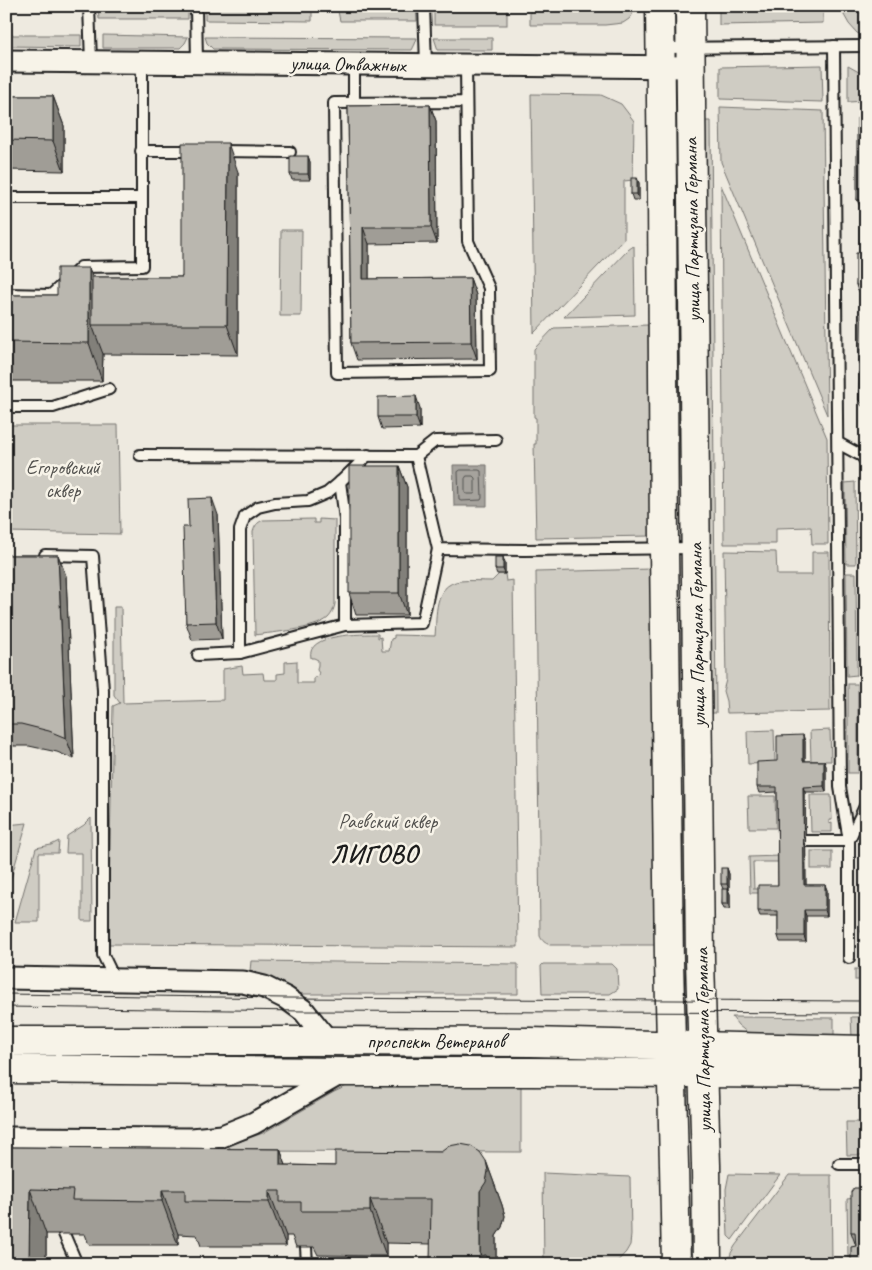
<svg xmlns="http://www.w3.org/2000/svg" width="872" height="1270" font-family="Caveat,sans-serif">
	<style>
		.green { fill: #cfccc3; stroke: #767470 }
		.water { fill: #a6a39d; stroke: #6f6d69 }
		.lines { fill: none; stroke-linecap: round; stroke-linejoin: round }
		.shore { stroke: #535250; stroke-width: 1 }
		.service-casing { stroke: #1c1c1c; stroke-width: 14 }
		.minor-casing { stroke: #1c1c1c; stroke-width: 25 }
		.secondary-casing { stroke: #1c1c1c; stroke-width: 31 }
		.service { stroke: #f7f3e8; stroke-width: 10 }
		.minor { stroke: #f7f3e8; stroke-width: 21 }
		.secondary { stroke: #f7f3e8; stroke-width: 28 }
		.tram { stroke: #1c1c1c; stroke-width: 1 }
		.wall { fill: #a09d96; stroke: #1c1c1c }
		.shaded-wall { fill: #82807a; stroke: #1c1c1c }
		.building { fill: #bab7af; stroke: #1c1c1c }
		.labels { text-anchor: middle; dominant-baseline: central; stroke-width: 5; stroke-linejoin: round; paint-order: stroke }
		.street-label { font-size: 20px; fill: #1c1c1c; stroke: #f7f3e8 }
		.park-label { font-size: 20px; fill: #52514e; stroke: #f7f3e8 }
		.district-label { font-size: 25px; font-weight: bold; letter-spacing: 1px; fill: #1c1c1c; stroke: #f7f3e8 }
	</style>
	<rect width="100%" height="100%" fill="#eeeae0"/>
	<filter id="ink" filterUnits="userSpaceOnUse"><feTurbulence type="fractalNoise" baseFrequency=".02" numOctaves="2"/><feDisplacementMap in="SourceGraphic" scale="10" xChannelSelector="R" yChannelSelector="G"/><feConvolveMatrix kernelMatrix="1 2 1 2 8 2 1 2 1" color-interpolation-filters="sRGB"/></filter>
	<g filter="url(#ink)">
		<!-- green -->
		<g class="green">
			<path d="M98,6H177L188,11V19H99Z"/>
			<path d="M205,6H312V21L205,20Z"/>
			<path d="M337,6H416L417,21H340Z"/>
			<rect x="434" y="6" width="73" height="19"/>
			<path d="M530,6H634L632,15L629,19L623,23L605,25H530Z"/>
			<path d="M719,6H823V23L719,25Z"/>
			<path d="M844,6H859V12H866V36L857,33L849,24L844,15Z"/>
			<path d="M6,35H81V47L6,46Z"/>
			<path d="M103,35L188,37L185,43L180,48H103Z"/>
			<path d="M205,37L417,38L415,44L412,50L213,49L207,43Z"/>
			<path d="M434,38H492V50H438Z"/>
			<path d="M822,65L823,102L720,99V67Z"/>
			<path d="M848,66L866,76V101L848,102Z"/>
			<path d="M531,94L601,95L621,104L634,121L633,180L624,181V239L534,333Z"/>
			<path d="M720,107L823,111L827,415L721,162Z"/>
			<path d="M705,121H711L716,713H712Z"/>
			<path d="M721,185L827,438L828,544H812L811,527L776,528V544H724Z"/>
			<path d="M281,230H302L301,316H280Z"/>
			<path d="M634,246L635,315L564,317L628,250L632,247Z"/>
			<path d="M648,325L651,536L536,538L534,444H536V418L534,417V349L554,328Z"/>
			<path d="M6,425H118L120,534L6,532Z"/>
			<path d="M855,482L856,564H846L845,483Z"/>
			<path d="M314,519V523H319V519L335,520V604C334,609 332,614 328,618C314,630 274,632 255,635L253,532C255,525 257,523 263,520Z"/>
			<path d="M724,551L776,552L777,575H812V552H829L830,711L727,713L726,701L723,691L726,680Z"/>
			<path d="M651,569L655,945H550C545,943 542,941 540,936L536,572Z"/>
			<path d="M846,573H856L857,675L847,676Z"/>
			<path d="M499,574H505L506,581L513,580L518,947L108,944L113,706L120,703L114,695V607H121L123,703L223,700V669L242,666L243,674L263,673L264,680H277V674L285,673V662L297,661V683H314V678L317,677L319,673L317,670L318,665V660L314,658H311C305,633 363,634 378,634V638L381,637L382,651H389L391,639L394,638V635L435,636C437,615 433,585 460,581C470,580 482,581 492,581Z"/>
			<rect x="848" y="684" width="10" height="89"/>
			<path d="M774,730L775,763L748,764L747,731Z"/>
			<path d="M830,730L831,761H811L810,731Z"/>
			<path d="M810,795H831L832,820H829V824L832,823V832H811Z"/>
			<path d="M748,796H775L776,828H749Z"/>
			<path d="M91,818L92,921H82V853H66L67,836L84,825Z"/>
			<path d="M27,823L10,882L6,867V825Z"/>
			<path d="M59,841L58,853H39V922H15L36,848L51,845Z"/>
			<rect x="811" y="851" width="21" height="18"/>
			<path d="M780,856V862H753L754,889H760V893H750L749,857Z"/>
			<path d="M251,961L518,964V994H297C282,984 267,977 250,971Z"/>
			<path d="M543,964H612L617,969L618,989L610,994H542L541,966Z"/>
			<rect x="855" y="969" width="11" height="11"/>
			<path d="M732,1017L834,1018V1036L749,1034L738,1025Z"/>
			<path d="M851,1017H866V1037H852Z"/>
			<path d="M349,1085H521V1152L235,1151L227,1146L263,1133L334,1092Z"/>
			<path d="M846,1122H866V1155H847Z"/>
			<path d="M543,1173L630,1177L631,1235L630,1245L626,1252L615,1264H544Z"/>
			<path d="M729,1174L780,1175L732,1240L728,1236L726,1189Z"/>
			<path d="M789,1175H831L832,1264H728L731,1253L735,1246Z"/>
			<path d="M856,1198L866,1237L863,1258L848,1257L847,1199Z"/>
		</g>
		<!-- water -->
		<path class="water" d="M453,465H487V506H454Z"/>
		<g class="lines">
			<!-- shore -->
			<g class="shore">
				<path d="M461,470H479L481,471L482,498L481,500L461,501L459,500L458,472Z"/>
				<path d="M467,476H473L475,478V492L474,494H467L465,493V479Z"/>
			</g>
			<!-- service casing -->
			<g class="service-casing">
				<g id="service">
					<path d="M89,6L91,62"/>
					<path d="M196,6L197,63"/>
					<path d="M424,6L426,65"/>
					<path d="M834,46L840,787L849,841V958"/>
					<path d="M661,48L866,46"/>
					<path d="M466,65L468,241L489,288L490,371L337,373L334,103L466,102"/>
					<path d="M354,103V64"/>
					<path d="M141,151H195"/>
					<path d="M217,151L290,152"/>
					<path d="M6,198H142"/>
					<path d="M6,294L51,295L81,267L142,266V62"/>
					<path d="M6,407H53L109,389"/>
					<path d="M838,443L862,456L866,462"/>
					<path d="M140,455L416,456L438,549L524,550L695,548"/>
					<path d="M416,456L435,441L496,440"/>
					<path d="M340,482L345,519V625"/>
					<path d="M45,555L93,556L103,690V955L115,980"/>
					<path d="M240,653V530L245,516L258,507L275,503L308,501L327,493L340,482L368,455"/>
					<path d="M198,655L240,653L345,625L422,623L438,549"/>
					<path d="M849,840L866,804"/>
					<path d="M806,841H849"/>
					<path d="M839,1164H866"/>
					<path d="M64,1234L77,1264"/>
					<path d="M306,1247L307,1264"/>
				</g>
			</g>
			<!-- minor casing -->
			<g class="minor-casing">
				<g id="minor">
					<path d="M6,61L690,67"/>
					<path d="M6,978L243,982L264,987L286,998L304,1011L328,1041"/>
					<path d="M6,1138L192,1139L222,1136L254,1123L343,1072"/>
				</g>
			</g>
			<!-- secondary casing -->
			<g class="secondary-casing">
				<g id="secondary">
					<path d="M660,6L662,192L664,548L669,961L674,1165L676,1264"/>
					<path d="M690,6L700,960L706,1165L707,1264"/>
					<path d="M6,1041H328L530,1042L866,1050"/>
					<path d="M6,1069L343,1072H531L866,1074"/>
				</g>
			</g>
			<!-- service -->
			<use href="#service" class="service"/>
			<!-- minor -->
			<use href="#minor" class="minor"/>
			<!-- secondary -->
			<use href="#secondary" class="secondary"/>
			<!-- tram -->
			<g class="tram">
				<path d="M6,994L286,998L866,1001"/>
				<path d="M6,1007L304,1011L866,1013"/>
			</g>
		</g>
		<!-- wall -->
		<g class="wall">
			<path d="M859,6H866V9H860Z"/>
			<path d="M6,96H53L64,126V171L6,170Z"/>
			<path d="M430,105L436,121L437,243L369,244V279L470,278L476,295L477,359L357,360L351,343L348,106Z"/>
			<path d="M866,118V410L861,405L859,400L862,291H858L856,285L860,253V206L857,200Z"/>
			<path d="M308,156L310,162V180H292L290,174Z"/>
			<path d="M238,172V355L103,354L102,381H6V295H57L89,268L92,277H182Z"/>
			<path d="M637,178L639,183V200H633L631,194Z"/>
			<path d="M420,408V428L382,429L378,417Z"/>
			<path d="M399,466L407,487V615H356L349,593Z"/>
			<path d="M218,515L222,639L192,640L186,623L189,527Z"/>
			<path d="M6,555H58L66,576L74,759L57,752L29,746H6Z"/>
			<path d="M505,563V574H497L495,569Z"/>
			<path d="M805,741V761H824L826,766V792H805L806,885H825L827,890V916H806V942H780L778,936V916H760L758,911L778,885L777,792L759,793L757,787L777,761Z"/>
			<path d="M727,868L729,874V890H728L730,894V909H724L722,904L723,889L721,884Z"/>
			<path d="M866,904V937H863L861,932Z"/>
			<path d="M6,1147L280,1149L286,1165L335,1166L486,1161L502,1205L505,1216L502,1227L496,1236V1264H430L431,1244L386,1243V1256L318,1255L314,1247H296L292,1236H286V1246H201L197,1235L178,1234V1245H89L85,1234H46V1264H6Z"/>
			<path d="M866,1188L856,1246L851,1232Z"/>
		</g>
		<!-- shaded-wall -->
		<g class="shaded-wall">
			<path d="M53,96L64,126V171L53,141Z"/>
			<path d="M430,105L436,121L437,243L431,227Z"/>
			<path d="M228,143L238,172V355L227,325Z"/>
			<path d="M308,156L310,162V180L308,174Z"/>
			<path d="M637,178L639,183V200L637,194Z"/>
			<path d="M363,227L369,244V296L363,279Z"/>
			<path d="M89,268L103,307L92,325L103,354L102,381L89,343Z"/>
			<path d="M470,278L476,295L477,359L471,342Z"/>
			<path d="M416,396L420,408V428L416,417Z"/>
			<path d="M399,466L407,487V615L399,593Z"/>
			<path d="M212,498L218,515L222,639L216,622Z"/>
			<path d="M58,555L66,576L74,759L66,738Z"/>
			<path d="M503,557L505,563V574L503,569Z"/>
			<path d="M803,735L805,741V767L803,761Z"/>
			<path d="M824,761L826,766V792L824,786Z"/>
			<path d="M803,787L805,792L806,890L804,885Z"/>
			<path d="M727,868L729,874V890L727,884Z"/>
			<path d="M825,885L827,890V916L825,910Z"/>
			<path d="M728,889L730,894V909L728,904Z"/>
			<path d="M804,910L806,916V942L804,936Z"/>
			<path d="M280,1149L296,1194L280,1165Z"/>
			<path d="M486,1161L502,1205L505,1216L502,1227L496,1236V1264H483L480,1256V1191Z"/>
			<path d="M30,1189L46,1234V1264H29Z"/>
			<path d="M162,1190L178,1234V1245L162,1201Z"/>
			<path d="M269,1191L286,1236V1246L269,1202Z"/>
			<path d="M370,1199L386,1243V1256L370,1211Z"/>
		</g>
		<!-- building -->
		<g class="building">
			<path d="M6,96H53V141L6,140Z"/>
			<path d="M430,105L431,227H363V279L470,278L471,342L351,343L348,106Z"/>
			<path d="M857,118H866V407L859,400L862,285H856V253H860V200H857Z"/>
			<path d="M182,143H228L227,325H92V277H182Z"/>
			<rect x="290" y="156" width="18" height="18"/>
			<rect x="631" y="178" width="6" height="16"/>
			<path d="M57,268H89V343L6,342V295H57Z"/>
			<path d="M416,396V417H378V397Z"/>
			<rect x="349" y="466" width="50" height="127"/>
			<path d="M212,498L216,622L186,623L183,527H189L188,499Z"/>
			<path d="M6,555H58L66,738L49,731L21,724H6Z"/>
			<rect x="495" y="557" width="8" height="12"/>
			<path d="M803,735V761H824V786L803,787L804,885H825V910H804V936H778V911H758V885H778L777,787H757V762L777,761V736Z"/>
			<rect x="721" y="868" width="6" height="16"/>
			<rect x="722" y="889" width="6" height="15"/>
			<path d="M866,904V932H861V909Z"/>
			<path d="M460,1144L471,1146L480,1152L486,1161L488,1171L486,1182L480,1191V1256L486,1255V1264H430L431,1199H370V1211H301V1202H280V1191H269V1202L185,1201V1190H162V1201L72,1200L73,1190L30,1189L29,1264H6V1147L280,1149V1165L335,1166V1151L441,1152L449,1146Z"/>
			<path d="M854,1188H866V1264H851V1247L856,1246L855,1232H851V1192Z"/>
		</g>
	</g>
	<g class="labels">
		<!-- street labels -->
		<g class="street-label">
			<text transform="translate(348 64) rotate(1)">улица Отважных</text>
			<text transform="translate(692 230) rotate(-91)">улица Партизана Германа</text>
			<text transform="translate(697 635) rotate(-91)">улица Партизана Германа</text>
			<text transform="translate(703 1040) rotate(-91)">улица Партизана Германа</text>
			<text x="436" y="1041">проспект Ветеранов</text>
		</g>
		<!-- park labels -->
		<g class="park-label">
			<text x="63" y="467">Егоровский<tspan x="63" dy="23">сквер</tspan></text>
			<text x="388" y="821">Раевский сквер</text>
		</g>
		<!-- district labels -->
		<g class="district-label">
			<text x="374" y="854">ЛИГОВО</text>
		</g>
	</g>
	<!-- margin -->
	<rect width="872" height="1270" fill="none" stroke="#f7f3e8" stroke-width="25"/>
	<rect x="12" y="12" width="847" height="1245" fill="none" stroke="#1c1c1c" stroke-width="2" filter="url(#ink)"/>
</svg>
